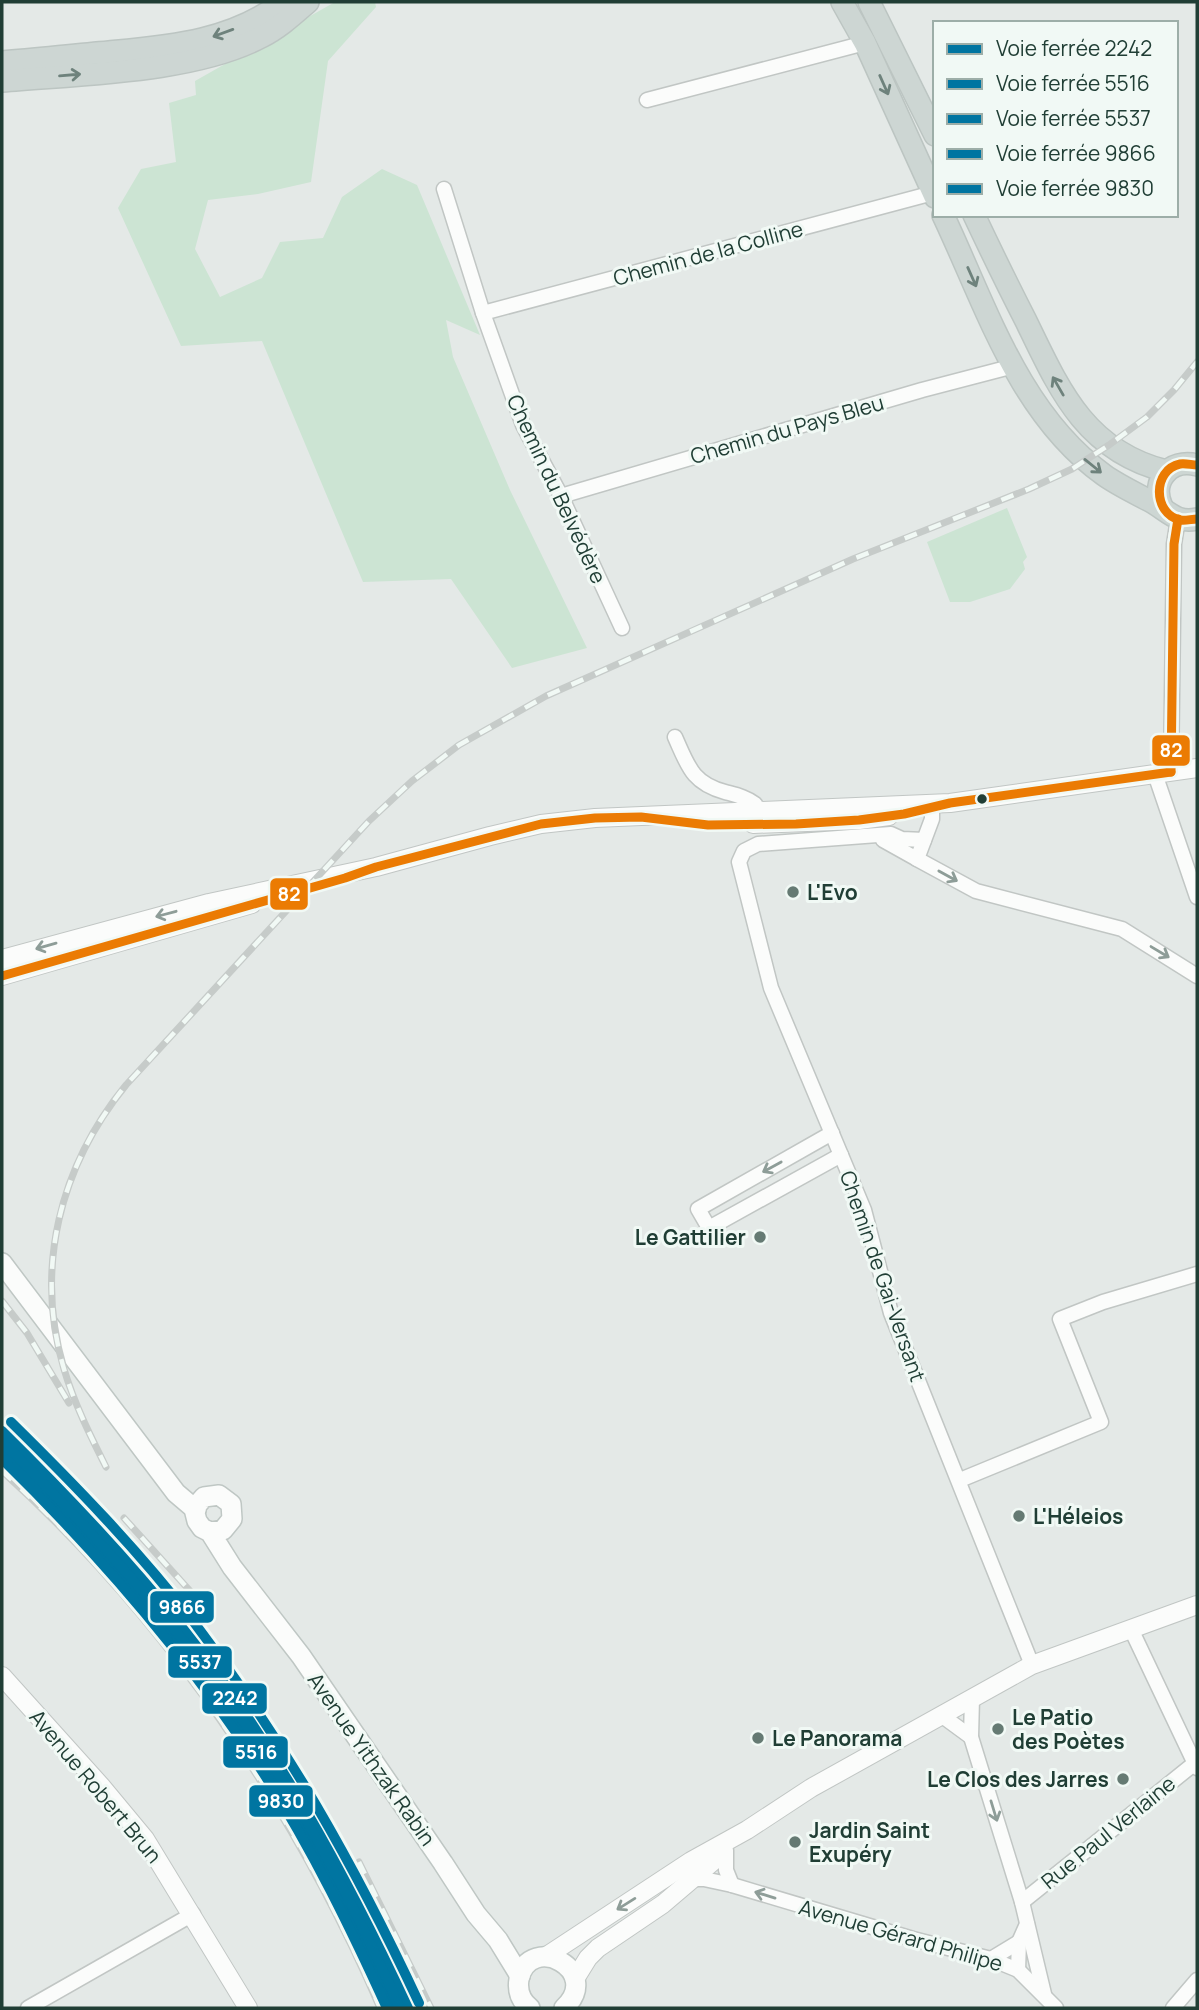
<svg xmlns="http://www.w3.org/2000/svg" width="1199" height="2010" font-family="Manrope,sans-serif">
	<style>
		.green { fill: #cce4d3 }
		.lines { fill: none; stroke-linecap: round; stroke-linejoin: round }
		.minor-casing { stroke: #c1c6c4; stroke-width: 17 }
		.tertiary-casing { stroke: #c1c6c4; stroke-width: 20 }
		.secondary-casing { stroke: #bfc7c4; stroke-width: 22 }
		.primary-casing { stroke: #bcc5c2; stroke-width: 24 }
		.minor { stroke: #fbfcfb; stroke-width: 14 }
		.tertiary { stroke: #fbfcfb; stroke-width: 18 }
		.secondary { stroke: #fbfcfb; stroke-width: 19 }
		.primary { stroke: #cdd6d3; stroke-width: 21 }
		.rail-casing { stroke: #c6cbc9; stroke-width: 7 }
		.rail { stroke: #f1f9f5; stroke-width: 4.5; stroke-dasharray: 13; stroke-linecap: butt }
		.bus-1-casing { stroke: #f1f9f5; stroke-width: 14 }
		.bus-1 { stroke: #eb7b03; stroke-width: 9 }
		.rail-1-casing { stroke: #f1f9f5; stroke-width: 16 }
		.rail-2-casing { stroke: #f1f9f5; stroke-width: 16 }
		.rail-3-casing { stroke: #f1f9f5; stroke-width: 16 }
		.rail-4-casing { stroke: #f1f9f5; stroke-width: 16 }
		.rail-5-casing { stroke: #f1f9f5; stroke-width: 16 }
		.rail-1 { stroke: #0075a1; stroke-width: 10 }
		.rail-2 { stroke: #0075a1; stroke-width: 10 }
		.rail-3 { stroke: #0075a1; stroke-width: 10 }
		.rail-4 { stroke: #0075a1; stroke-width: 10 }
		.rail-5 { stroke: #0075a1; stroke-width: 10 }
		.oneway { stroke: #6e827c }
		.oneway2 { stroke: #8e9d98 }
		.bus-dot { fill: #203e35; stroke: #f1f9f5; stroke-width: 2.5 }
		.poi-dot { fill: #657a73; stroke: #f1f9f5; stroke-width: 2.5 }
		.labels { text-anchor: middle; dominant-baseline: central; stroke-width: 6; stroke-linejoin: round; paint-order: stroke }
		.street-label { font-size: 21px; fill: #203e35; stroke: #f1f9f5 }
		.poi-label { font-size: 21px; font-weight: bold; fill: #203e35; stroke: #f1f9f5; text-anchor: start }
		.line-badge { stroke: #f1f9f5; stroke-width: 2.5 }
		.badge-label { font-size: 19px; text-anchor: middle; font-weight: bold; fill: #fff }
	</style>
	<rect width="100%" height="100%" fill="#e4e9e7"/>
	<!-- green -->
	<g class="green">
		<path d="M335,2H375L376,7L328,61L311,182L258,194L208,200L195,249L220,297L262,278L280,242L323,238L342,197L382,169L417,185L480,335L446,320L453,357L510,490L587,648L512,668L451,579L363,582L262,341L181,346L118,208L141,169L176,162L169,103L196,95L195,81Z"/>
		<path d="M1007,508L1027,557L1023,562L1025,569L1010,589L970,602H950L927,542Z"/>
	</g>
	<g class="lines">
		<!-- minor casing -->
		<g class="minor-casing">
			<g id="minor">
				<path d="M647,100L865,43"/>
				<path d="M444,189L483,313L523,425L561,496L622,628"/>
				<path d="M483,313L933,193"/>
				<path d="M561,496L922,390L1014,366"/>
				<path d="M675,737C688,766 692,783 725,792C736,795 746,797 755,804L757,820"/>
				<path d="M1171,772L1174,544L1178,519"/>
				<path d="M1155,774L1197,897"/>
				<path d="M932,804V819L917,859L976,891L1122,929L1197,976"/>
				<path d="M883,840L917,859"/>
				<path d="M924,840L902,839L891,834L758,844L744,851L739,862L771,988L864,1210L891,1313L1032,1665"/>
				<path d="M832,1133L698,1209L709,1228L841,1155"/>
				<path d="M960,1480L1101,1422L1060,1319L1103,1302L1197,1274"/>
				<path d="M1131,1629L1197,1768"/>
				<path d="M972,1698L971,1737L1022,1902L1044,1994"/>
				<path d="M941,1715L971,1737"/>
				<path d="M726,1850V1870L732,1885"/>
				<path d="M687,1879H704L732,1885L913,1939L991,1959L1018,1970L1056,2008"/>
				<path d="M1022,1902L1195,1763"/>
				<path d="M991,1959L1019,1942"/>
				<path d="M1018,1970L1019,1942L1027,1924"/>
				<path d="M28,2008L193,1914"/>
				<path d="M1173,2008L1197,1980"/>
			</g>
		</g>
		<!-- tertiary casing -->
		<g class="tertiary-casing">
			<g id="tertiary">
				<path d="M753,824L859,820L889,816"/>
				<path d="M2,959L209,903L376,867L490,836L541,824L595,818L950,803L1197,768"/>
				<path d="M2,976L252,904"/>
				<path d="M2,1676L101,1786L145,1839L248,2008"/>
				<path d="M545,1957L691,1861L747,1830L811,1788L1032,1665L1197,1605"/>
				<path d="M575,1979L588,1958L598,1948L663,1904L723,1853"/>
			</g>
		</g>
		<!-- secondary casing -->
		<g class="secondary-casing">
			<g id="secondary">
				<path d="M2,1263L176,1493L196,1510"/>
				<path d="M210,1532L223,1530L232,1519L231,1504L219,1495L204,1497L197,1505L195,1513L197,1521L202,1528L210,1532L232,1567L301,1656L443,1863L476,1914L498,1940L520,1976"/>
				<path d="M530,2008C521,2001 517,1991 519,1979C530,1931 604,1971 564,2008"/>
			</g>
		</g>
		<!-- primary casing -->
		<g class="primary-casing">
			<g id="primary">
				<path d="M842,2L865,43L935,197"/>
				<path d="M869,2L935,135"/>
				<path d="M2,62C38,59 74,55 109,52C171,46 232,41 283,2"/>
				<path d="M2,81C78,74 194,73 261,37C279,28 293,15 308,2"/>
				<path d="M943,215C986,306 1019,414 1104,475C1118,485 1135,493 1150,501C1167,510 1176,524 1197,519"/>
				<path d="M974,215C991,251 1008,286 1026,321C1059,389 1085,451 1166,471"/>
				<path d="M1162,507C1150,481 1170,458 1197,465"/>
			</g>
		</g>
		<!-- minor -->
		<use href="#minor" class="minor"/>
		<!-- tertiary -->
		<use href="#tertiary" class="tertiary"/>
		<!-- secondary -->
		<use href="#secondary" class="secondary"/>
		<!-- primary -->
		<use href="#primary" class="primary"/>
		<!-- rail casing -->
		<g class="rail-casing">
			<g id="rail">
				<path d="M2,1301L27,1333L69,1403"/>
				<path d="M106,1467C90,1435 74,1403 64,1369C34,1268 60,1166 126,1085L369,821L412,781L459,745L546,696L853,559L1029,489L1072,469L1109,445L1147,417L1174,390L1197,362"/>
				<path d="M2,1471C166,1620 292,1805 380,2008"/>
				<path d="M124,1518L191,1592"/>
				<path d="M359,1862L431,2008"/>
			</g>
		</g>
		<!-- rail -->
		<use href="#rail" class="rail"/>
		<!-- bus-1 casing -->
		<g class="bus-1-casing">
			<g id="bus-1">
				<path d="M1197,465C1192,465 1185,463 1180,464C1152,470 1153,514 1180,520C1185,521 1192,519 1197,519"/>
				<path d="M1171,772L1174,544L1178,519"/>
				<path d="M2,976L345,878L376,867L541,824L595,818L641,817L708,825L796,824L859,820L904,814L950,803L1171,772"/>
			</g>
		</g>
		<!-- bus-1 -->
		<use href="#bus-1" class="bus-1"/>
		<!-- rail-1 casing -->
		<g class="rail-1-casing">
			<path id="rail-1" d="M2,1431C65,1493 126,1557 181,1626C274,1743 345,1873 408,2008"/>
		</g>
		<!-- rail-2 casing -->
		<g class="rail-2-casing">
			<path id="rail-2" d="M2,1448C104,1549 197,1657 273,1779C320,1852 358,1930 395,2008"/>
		</g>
		<!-- rail-3 casing -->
		<g class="rail-3-casing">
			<path id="rail-3" d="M2,1442C105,1543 200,1650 277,1772C325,1847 364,1927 400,2008"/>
		</g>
		<!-- rail-4 casing -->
		<g class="rail-4-casing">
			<path id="rail-4" d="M11,1422C75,1485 138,1550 193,1621C285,1742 355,1866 419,2003"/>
		</g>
		<!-- rail-5 casing -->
		<g class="rail-5-casing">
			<path id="rail-5" d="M2,1459C101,1556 191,1660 266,1777C313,1851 351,1929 387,2008"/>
		</g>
		<!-- rail-1 -->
		<use href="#rail-1" class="rail-1"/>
		<!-- rail-2 -->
		<use href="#rail-2" class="rail-2"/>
		<!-- rail-3 -->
		<use href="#rail-3" class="rail-3"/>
		<!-- rail-4 -->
		<use href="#rail-4" class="rail-4"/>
		<!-- rail-5 -->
		<use href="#rail-5" class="rail-5"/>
	</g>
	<!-- one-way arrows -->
	<defs><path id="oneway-shaft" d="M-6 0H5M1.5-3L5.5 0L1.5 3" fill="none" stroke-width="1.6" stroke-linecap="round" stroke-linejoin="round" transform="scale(1.75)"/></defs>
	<g class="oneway">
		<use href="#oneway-shaft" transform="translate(223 33) rotate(160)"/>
		<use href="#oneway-shaft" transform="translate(70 75) rotate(-5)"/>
		<use href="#oneway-shaft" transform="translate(884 85) rotate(66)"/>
		<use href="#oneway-shaft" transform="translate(972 277) rotate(66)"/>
		<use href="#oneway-shaft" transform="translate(1058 386) rotate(-120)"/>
		<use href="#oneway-shaft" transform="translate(1093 466) rotate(39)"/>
	</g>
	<g class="oneway2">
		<use href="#oneway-shaft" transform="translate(948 876) rotate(29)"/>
		<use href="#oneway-shaft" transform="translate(166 914) rotate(165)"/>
		<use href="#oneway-shaft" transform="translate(46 946) rotate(164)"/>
		<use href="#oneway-shaft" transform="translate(1160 952) rotate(31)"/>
		<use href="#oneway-shaft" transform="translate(772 1167) rotate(151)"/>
		<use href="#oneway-shaft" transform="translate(994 1811) rotate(73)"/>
		<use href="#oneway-shaft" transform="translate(765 1895) rotate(-163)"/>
		<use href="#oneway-shaft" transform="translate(626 1904) rotate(148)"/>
	</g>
	<!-- markers -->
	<circle class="bus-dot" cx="982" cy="799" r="6"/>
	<g class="poi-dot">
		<circle cx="793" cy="892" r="7"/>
		<circle cx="760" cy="1237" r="7"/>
		<circle cx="1019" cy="1516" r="7"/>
		<circle cx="998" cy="1729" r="7"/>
		<circle cx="758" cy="1738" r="7"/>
		<circle cx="1123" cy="1779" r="7"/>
		<circle cx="795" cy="1842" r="7"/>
	</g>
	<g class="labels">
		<!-- street labels -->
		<g class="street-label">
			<text transform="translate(708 253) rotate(-15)">Chemin de la Colline</text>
			<text transform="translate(787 429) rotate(-16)">Chemin du Pays Bleu</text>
			<text transform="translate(557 489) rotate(65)">Chemin du Belvédère</text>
			<text transform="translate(883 1276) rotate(71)">Chemin de Gai-Versant</text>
			<text transform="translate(372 1759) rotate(55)">Avenue Yithzak Rabin</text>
			<text transform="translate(96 1786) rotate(50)">Avenue Robert Brun</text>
			<text transform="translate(1108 1832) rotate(-39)">Rue Paul Verlaine</text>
			<text transform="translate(901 1935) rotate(16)">Avenue Gérard Philipe</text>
		</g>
		<!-- poi labels -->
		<g class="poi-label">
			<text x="807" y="892">L'Evo</text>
			<text x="746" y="1237" text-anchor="end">Le Gattilier</text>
			<text x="1033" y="1516">L'Héleios</text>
			<text x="1012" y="1717">Le Patio<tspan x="1012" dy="24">des Poètes</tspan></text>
			<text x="772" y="1738">Le Panorama</text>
			<text x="1109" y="1779" text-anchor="end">Le Clos des Jarres</text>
			<text x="809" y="1830">Jardin Saint<tspan x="809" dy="24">Exupéry</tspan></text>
		</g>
	</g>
	<g class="line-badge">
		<rect x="1151" y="734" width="40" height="33" rx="7" fill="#eb7b03"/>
		<rect x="269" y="877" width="40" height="34" rx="7" fill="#eb7b03"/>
		<rect x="149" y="1590" width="66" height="34" rx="7" fill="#0075a1"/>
		<rect x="167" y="1645" width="66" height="34" rx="7" fill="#0075a1"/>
		<rect x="201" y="1682" width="67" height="33" rx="7" fill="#0075a1"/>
		<rect x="222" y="1735" width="67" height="34" rx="7" fill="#0075a1"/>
		<rect x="248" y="1784" width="66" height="34" rx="7" fill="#0075a1"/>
	</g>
	<g class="badge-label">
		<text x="1171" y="757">82</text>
		<text x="289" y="901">82</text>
		<text x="182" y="1614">9866</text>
		<text x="200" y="1669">5537</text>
		<text x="235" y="1705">2242</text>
		<text x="256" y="1759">5516</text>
		<text x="281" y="1808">9830</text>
	</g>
	<!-- border -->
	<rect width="1199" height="2010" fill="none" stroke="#203e35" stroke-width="7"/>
	<!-- legend -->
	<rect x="933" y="21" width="245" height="196" fill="#f1f9f5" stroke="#9daea8" stroke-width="2"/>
	<rect x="947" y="44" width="35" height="10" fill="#0075a1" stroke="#9daea8" stroke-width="2"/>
	<text x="996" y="56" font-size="21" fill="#203e35">Voie ferrée 2242</text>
	<rect x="947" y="79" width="35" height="10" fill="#0075a1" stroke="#9daea8" stroke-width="2"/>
	<text x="996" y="91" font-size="21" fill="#203e35">Voie ferrée 5516</text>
	<rect x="947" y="114" width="35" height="10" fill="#0075a1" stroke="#9daea8" stroke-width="2"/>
	<text x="996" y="126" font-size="21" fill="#203e35">Voie ferrée 5537</text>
	<rect x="947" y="149" width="35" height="10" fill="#0075a1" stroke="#9daea8" stroke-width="2"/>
	<text x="996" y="161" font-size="21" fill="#203e35">Voie ferrée 9866</text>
	<rect x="947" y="184" width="35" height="10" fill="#0075a1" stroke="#9daea8" stroke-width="2"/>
	<text x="996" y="196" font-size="21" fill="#203e35">Voie ferrée 9830</text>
</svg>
